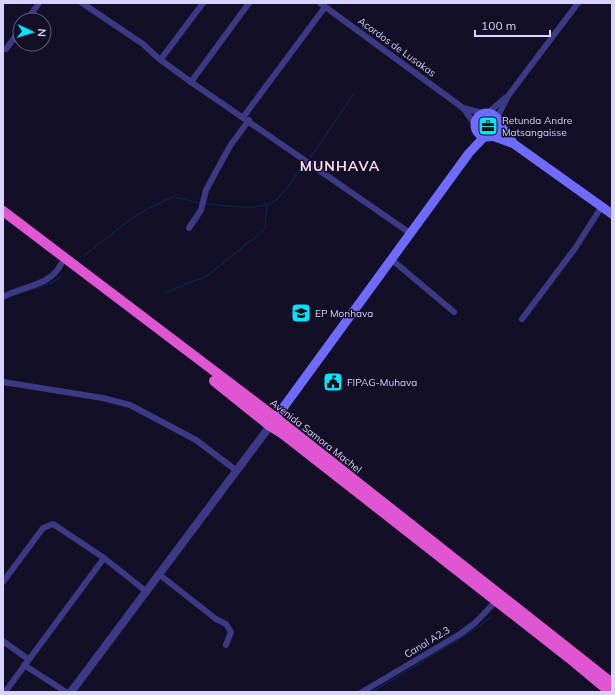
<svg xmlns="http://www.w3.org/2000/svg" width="615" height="695" font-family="Mulish,sans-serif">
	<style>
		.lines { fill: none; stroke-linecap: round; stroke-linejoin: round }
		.stream { stroke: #0c2248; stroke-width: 1.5 }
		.minor { stroke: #3d3a85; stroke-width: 6 }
		.tertiary { stroke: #3d3a85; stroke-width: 8 }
		.secondary { stroke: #6f6bff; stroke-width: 9 }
		.trunk { stroke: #e055d1; stroke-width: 10 }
		.labels { text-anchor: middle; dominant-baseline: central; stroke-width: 3; stroke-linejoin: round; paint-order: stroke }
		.street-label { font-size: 10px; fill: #d9d4ff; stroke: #130f26 }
		.poi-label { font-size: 10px; fill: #d9d4ff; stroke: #130f26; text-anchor: start }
		.district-label { font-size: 14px; font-weight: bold; letter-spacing: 1px; fill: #ffd6f0; stroke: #130f26 }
	</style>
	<rect width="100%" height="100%" fill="#130f26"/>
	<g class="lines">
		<!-- stream -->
		<g class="stream">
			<path d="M310,158L353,95"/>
			<path d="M204,203C222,206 262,212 276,200C287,190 296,175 304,163"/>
			<path d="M85,255L132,218L153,206L173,197L200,203"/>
			<path d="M166,292L207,276L265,229L267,205"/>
			<path d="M6,298L49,284L62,277"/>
			<path d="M372,692L472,631L491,617"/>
		</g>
		<!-- minor -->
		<g class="minor">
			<path d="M82,3L143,44L158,58L191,82L410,233"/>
			<path d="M320,3L463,108L474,123"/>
			<path d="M27,20L39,3"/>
			<path d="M6,49L20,30"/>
			<path d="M161,59L203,3"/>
			<path d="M191,82L249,3"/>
			<path d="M463,108L483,113"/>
			<path d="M489,112L505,98"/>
			<path d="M244,116L325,7"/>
			<path d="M497,118L508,96L578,3"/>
			<path d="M189,228L201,210L206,190L230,146L249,120"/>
			<path d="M391,259L454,312"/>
			<path d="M3,297C22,286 51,286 61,264"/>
			<path d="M522,319L576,247L602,206"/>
			<path d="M3,382L103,398L130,405L196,440L237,471"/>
			<path d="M160,575L216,619L226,624L231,632L226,645"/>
			<path d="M3,582L43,528L53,524L104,558L147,592"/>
			<path d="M3,641L28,659"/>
			<path d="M24,665L66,692"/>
			<path d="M5,692L104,558"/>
			<path d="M362,692L460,634L475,623L496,601"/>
		</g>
		<!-- tertiary -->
		<path class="tertiary" d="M71,692L270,426"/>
		<!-- secondary -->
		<g class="secondary">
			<circle cx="487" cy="125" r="12"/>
			<path d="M499,123L514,144"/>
			<path d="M492,136L514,144L612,214"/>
			<path d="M272,423L469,153L484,137"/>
		</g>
		<!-- trunk -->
		<g class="trunk">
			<path d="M3,211L276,418L612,683"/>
			<path d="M214,381L270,426L283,434L569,658L610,692"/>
		</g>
	</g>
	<!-- icons -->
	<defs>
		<g id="office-square" transform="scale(1)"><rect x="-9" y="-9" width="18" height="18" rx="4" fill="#00e5ff" stroke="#130f26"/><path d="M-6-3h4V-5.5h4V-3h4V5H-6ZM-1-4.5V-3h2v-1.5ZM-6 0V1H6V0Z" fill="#111"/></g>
		<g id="school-square" transform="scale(1)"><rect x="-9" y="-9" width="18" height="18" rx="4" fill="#00e5ff" stroke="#130f26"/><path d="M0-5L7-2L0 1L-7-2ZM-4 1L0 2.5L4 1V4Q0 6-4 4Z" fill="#111"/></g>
		<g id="civic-square" transform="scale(1)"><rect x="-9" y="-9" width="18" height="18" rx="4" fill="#00e5ff" stroke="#130f26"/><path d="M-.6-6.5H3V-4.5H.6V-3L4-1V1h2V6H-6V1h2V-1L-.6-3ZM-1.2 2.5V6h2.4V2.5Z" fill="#111"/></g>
	</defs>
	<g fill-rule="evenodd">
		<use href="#office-square" x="488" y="126"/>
		<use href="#school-square" x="301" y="313"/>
		<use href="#civic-square" x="333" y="382"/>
	</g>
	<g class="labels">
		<!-- street labels -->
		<g class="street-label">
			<text transform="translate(397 47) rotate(36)">Acordos de Lusakas</text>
			<text transform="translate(316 436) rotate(38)">Avenida Samora Machel</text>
			<text transform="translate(427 642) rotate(-31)">Canal A2.3</text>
		</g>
		<!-- poi labels -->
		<g class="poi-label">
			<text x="502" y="120">Retunda Andre<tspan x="502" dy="12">Matsangaisse</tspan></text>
			<text x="315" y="313">EP Monhava</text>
			<text x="347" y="382">FIPAG-Muhava</text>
		</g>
		<!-- district labels -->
		<g class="district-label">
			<text x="340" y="166">MUNHAVA</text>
		</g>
	</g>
	<!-- border -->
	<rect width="615" height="695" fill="none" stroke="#d9d4ff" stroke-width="8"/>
	<!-- north arrow -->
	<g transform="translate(32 32) rotate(94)"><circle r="19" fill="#130f26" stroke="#625e7d"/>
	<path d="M0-3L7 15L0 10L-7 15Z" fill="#00e5ff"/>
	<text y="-6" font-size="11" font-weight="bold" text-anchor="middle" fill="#d9d4ff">N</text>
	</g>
	<!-- scale -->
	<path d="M475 30v6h75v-6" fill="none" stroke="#d9d4ff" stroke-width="2"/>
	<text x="481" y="30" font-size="12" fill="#d9d4ff" stroke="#130f26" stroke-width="3" paint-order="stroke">100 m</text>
</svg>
